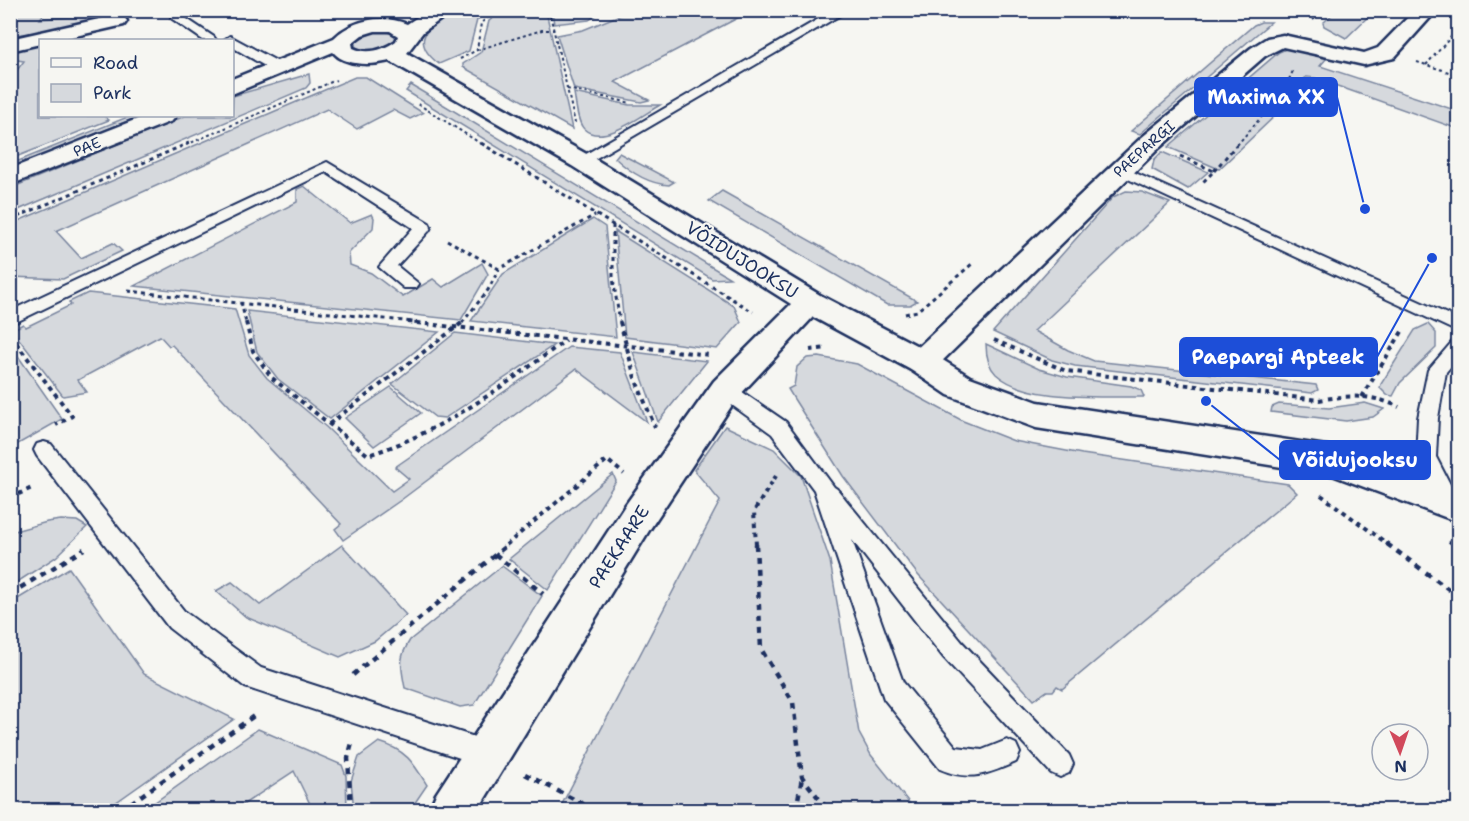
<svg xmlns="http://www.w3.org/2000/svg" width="1469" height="821" font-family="'Shantell Sans',sans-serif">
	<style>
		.green { fill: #d6d9dd; stroke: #78849e; stroke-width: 1.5 }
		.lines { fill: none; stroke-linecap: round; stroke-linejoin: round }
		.service-casing { stroke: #1b2f5e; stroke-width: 4 }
		.minor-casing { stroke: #1b2f5e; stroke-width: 5 }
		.tertiary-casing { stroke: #1b2f5e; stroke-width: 5 }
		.path-far3 { stroke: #1b2f5e; stroke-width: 2; stroke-dasharray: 3 3; stroke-linecap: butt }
		.path-far2 { stroke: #1b2f5e; stroke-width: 3; stroke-dasharray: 4 4; stroke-linecap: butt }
		.path-far1 { stroke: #1b2f5e; stroke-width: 4; stroke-dasharray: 4.5 4.5; stroke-linecap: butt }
		.path { stroke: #1b2f5e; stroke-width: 4.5; stroke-dasharray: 6 6; stroke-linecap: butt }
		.service { fill: #f6f6f2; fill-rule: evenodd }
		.minor { fill: #f6f6f2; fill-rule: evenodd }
		.tertiary { fill: #f6f6f2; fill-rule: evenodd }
		.labels { text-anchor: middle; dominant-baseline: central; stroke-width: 4.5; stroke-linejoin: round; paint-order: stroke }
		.far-street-label { font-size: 15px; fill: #1b2f5e; stroke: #f6f6f2 }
		.street-label { font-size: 18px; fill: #1b2f5e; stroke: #f6f6f2 }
		.leader { fill: none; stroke: #1d4ed8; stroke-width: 2 }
		.callout-dot { fill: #1d4ed8; stroke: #f6f6f2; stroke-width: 2 }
		.callout { fill: #1d4ed8; stroke: #1d4ed8; stroke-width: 2 }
		.callout-label { font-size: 20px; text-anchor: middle; font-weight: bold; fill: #fff }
	</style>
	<rect width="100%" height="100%" fill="#f6f6f2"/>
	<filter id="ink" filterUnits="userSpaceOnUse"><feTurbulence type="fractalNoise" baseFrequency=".0167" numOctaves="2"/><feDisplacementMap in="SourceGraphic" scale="12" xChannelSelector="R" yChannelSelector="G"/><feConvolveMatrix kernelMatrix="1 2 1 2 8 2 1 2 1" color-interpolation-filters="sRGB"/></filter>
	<g filter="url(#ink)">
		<!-- green -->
		<g class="green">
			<path d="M504,10L546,11L572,129L463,67V64L481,52L489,21Z"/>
			<path d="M1337,10H1374V11L1346,38L1324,26L1323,23Z"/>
			<path d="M10,11H46L40,19L89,16L94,11H113C100,21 27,37 11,34Z"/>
			<path d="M452,11H490L477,20L469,51L439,64C409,41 427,27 452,11Z"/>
			<path d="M552,11V10L602,11L589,20L554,24Z"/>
			<path d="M630,11V10L751,11L615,82L649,100L641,102L574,89L557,35L583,30Z"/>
			<path d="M1261,22H1271L1140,134L1131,131L1254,25Z"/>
			<path d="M374,32H387L396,36V42C383,50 368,57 355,46L357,40Z"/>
			<path d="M40,44V116H104L109,120L11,159V78L24,61L11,59L10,48Z"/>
			<path d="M1286,49L1304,51L1327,58L1320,66L1458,111V129L1315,78L1306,77L1295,89L1301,91L1219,169L1168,147L1279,52Z"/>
			<path d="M309,74L310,83L306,88L11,213V188L185,116H232L233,96Z"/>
			<path d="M355,77H366L423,113L410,119L393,110L357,129L327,109L56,231L81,258L113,243L122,251L63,279L11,277V224Z"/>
			<path d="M411,85L730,278L712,279L406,91Z"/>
			<path d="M574,93L629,105H660C642,115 603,147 584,129C577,122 576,103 574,93Z"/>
			<path d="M130,116H140L11,168V164Z"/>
			<path d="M1162,152L1208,172L1188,189L1152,169L1154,160Z"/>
			<path d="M619,153L674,182L669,185C649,184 630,172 615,158Z"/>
			<path d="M304,186L350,223L372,214L374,218L373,228L349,253L350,265L371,273L403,297L433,279L443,287L482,263L488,274L461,320L134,286L297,202V189Z"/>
			<path d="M722,191L917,301L910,305H887L709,201Z"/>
			<path d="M1126,191L1142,192L1170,203L1034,331L1068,350L1094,361L1316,385L1318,390L1312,393L1075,366L1052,360L993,332L1113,197Z"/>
			<path d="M593,219L605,227L616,337L471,321L503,274Z"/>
			<path d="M615,231L734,306L741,322L717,349L625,337Z"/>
			<path d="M88,293L235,309L249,355L267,378L326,427L392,491L409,479L395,467L569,347L620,352L647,422L576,369L401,500L343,540L335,529L341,524L172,345L169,346L160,336L78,380L87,392L63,396L12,330L23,324L26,327L71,305L69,302Z"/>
			<path d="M247,311L439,332L330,419L278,379L257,352Z"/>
			<path d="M1428,324L1436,333V348L1400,383L1393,396L1387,395L1380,388L1381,384L1415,330Z"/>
			<path d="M455,333L554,345L445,418L435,417L392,384Z"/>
			<path d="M986,344L1039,369L1067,377L1131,386L1141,390L1144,397C1104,396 1028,403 996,374C988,366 986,354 986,344Z"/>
			<path d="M11,346L62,419L11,448H10Z"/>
			<path d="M633,352L707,361L658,422Z"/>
			<path d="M819,357L857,364L963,421L1014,441L1082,454L1288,484L1297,493L1062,689L1057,686L1053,691H1047L1034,700L918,575L843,476L794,399L788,389L794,386L797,367L807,358Z"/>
			<path d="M391,387L421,413L374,446L345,418Z"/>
			<path d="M1365,403L1384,409L1373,417L1346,421L1271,412L1272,407L1279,404L1329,408Z"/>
			<path d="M725,426L774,449L801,476L830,561L859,733L871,755L915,810H559L720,501L694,470Z"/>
			<path d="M613,474L616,481L548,590L509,559Z"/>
			<path d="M61,520L77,521L87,527L56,557L11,586V532L47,522Z"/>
			<path d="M342,545L406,615L375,641L340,657L246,617L216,591L232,582L260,605Z"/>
			<path d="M502,566L542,596L474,705L460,707L405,688C401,666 398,659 410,640Z"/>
			<path d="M69,568L144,674L234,719L105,810H11V603Z"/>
			<path d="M258,729L342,765L346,776L347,810H313L294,771L235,810H144Z"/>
			<path d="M379,742C406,750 413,762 427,785L410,810H354L351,781L359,757Z"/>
		</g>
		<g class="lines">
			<!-- service casing -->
			<g class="service-casing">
				<g id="service">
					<path d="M834,10H849L586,164L581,165L574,161Z"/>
					<path d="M175,11L214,37L216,40H203L171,18V12Z"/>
					<path d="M230,36L282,64L283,67L282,70H272L232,47V40H224Z"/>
					<path d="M327,162L429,223L431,227L429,231L397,266L419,284L416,288H404L379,267L413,228L326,172L10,325V311Z"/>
					<path d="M1120,166L1458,319V332L1115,173L1113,170Z"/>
					<path d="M1458,340V358L1446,372L1438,418L1436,457L1452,488L1458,486V506L1448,510L1440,507L1416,457L1418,418L1428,370L1452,342Z"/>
					<path d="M725,383L732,385L786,422L834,487L837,489L962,642L1069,755L1073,764L1069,773L1060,777L1051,773L944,658L852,540L903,682L956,747L982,750L1007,740L1016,744L1020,753L1016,762C988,774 970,782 940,769L884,699L814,490L772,434L718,395L715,390L718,385Z"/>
					<path d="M44,442L51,444L185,612L261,668L487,741L496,745L500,754L496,763L487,767L245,687L169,628L37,456L34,450L37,444Z"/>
				</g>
			</g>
			<!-- minor casing -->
			<g class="minor-casing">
				<g id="minor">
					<path d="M1415,10H1437L1394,58L1364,65L1283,47L1265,56L1159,148L933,370L922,374L911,370L906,362L911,354L1141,138L1251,48L1267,38L1283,35L1364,53L1378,48Z"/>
					<path d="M117,15L124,17L127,21L124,25L58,40H40V44L10,51V39Z"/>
				</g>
			</g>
			<!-- tertiary casing -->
			<g class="tertiary-casing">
				<g id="tertiary">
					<path d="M428,10H454L423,32L407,53L590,156L820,295L933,354L970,377L1038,402L1333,447L1458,489V522L1332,475L1036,428L948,395L911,370L813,317L736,399L650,529L478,810H429L436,794L624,507L714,381L791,304L572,166L390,61C373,65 346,67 333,52L232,94V79L334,38C353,19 383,14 407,24ZM375,31H390L398,36L396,41C383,50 368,55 353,48L352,43L362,35Z"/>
					<path d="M145,116H176L172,121L10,185V169Z"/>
				</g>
			</g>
			<!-- path-far3 -->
			<g class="path-far3">
				<path d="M549,10L575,123"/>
				<path d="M1313,20L1324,10"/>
				<path d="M477,50L542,30H553"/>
				<path d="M460,59L477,50L481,23L497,10"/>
				<path d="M1417,62L1458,75"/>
				<path d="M1426,65L1458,29"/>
				<path d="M567,89L631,103"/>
				<path d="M418,104L483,145"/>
				<path d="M186,145L336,80"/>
				<path d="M1237,145L1283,92L1293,71"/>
			</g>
			<!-- path-far2 -->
			<g class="path-far2">
				<path d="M481,143L753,312"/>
				<path d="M1180,156L1214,171L1203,182"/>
				<path d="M1214,171L1238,143"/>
				<path d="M10,220L189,143"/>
				<path d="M613,225V278L620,323"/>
				<path d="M447,240L499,269L595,215"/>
				<path d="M128,291L422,323"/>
				<path d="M241,302L246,323"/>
				<path d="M905,314L917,311L972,264"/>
				<path d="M462,323L488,290L499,269"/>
			</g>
			<!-- path-far1 -->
			<g class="path-far1">
				<path d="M246,322L253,351L272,378L368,455C443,432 503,386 566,340"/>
				<path d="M408,322L711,355"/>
				<path d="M620,322L635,378L655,427"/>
				<path d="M994,340L1066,371L1319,400C1347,395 1373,394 1399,407"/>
				<path d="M16,343L72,416L56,425"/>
				<path d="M810,350L827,348"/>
				<path d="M1362,397L1403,330"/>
				<path d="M329,424L463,322"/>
				<path d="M1321,495L1389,545"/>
				<path d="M10,498L34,487"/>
				<path d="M1449,541L1456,545"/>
				<path d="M506,545L607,460L624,474"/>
				<path d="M756,545L754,511L776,476"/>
			</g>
			<!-- path -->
			<g class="path">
				<path d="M756,544L761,649L793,702L802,777L828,810"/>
				<path d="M1387,544L1458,596"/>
				<path d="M1453,544L1458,547"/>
				<path d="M495,554L543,594"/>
				<path d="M10,594L84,549"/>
				<path d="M353,675L508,544"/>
				<path d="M525,774L585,805L589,810"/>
				<path d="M121,810L258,713"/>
				<path d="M351,810L348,758L352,743"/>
				<path d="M796,810L802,778"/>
			</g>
			<!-- service -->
			<use href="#service" class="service"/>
			<!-- minor -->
			<use href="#minor" class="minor"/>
			<!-- tertiary -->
			<use href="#tertiary" class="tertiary"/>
		</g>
	</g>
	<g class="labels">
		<!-- far-street labels -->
		<g class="far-street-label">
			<text transform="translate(87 147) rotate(-22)">PAE</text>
			<text transform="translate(1144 149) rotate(-42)">PAEPARGI</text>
		</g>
		<!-- street labels -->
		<g class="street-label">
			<text transform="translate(742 260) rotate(32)">VÕIDUJOOKSU</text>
			<text transform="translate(619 547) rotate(-57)">PAEKAARE</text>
		</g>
	</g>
	<!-- callouts -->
	<path class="leader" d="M1365 209L1337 97M1432 258L1377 357M1206 401L1280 460"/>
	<g class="callout-dot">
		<circle cx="1365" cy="209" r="6"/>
		<circle cx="1432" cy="258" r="6"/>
		<circle cx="1206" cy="401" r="6"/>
	</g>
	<g class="callout">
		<rect x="1195" y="78" width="142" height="38" rx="6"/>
		<rect x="1180" y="338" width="197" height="38" rx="6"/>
		<rect x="1280" y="441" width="150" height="38" rx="6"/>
	</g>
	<g class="callout-label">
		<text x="1266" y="104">Maxima XX</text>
		<text x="1278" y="364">Paepargi Apteek</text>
		<text x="1355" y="467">Võidujooksu</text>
	</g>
	<!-- margin -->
	<rect width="1469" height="821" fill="none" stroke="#f6f6f2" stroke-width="36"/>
	<rect x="18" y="18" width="1433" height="785" fill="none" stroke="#1b2f5e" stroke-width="2" filter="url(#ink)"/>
	<!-- legend -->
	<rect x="39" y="39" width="195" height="78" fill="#f6f6f2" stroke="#9ea6b7" stroke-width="1.5"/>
	<rect x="51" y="58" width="30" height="9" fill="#f6f6f2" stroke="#9ea6b7" stroke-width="1.5"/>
	<text x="93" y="69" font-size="18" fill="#1b2f5e">Road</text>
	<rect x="51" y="84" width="30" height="18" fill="#d6d9dd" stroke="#9ea6b7" stroke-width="1.5"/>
	<text x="93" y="99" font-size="18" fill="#1b2f5e">Park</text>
	<!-- north arrow -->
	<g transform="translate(1400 752) rotate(178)"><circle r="28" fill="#f6f6f2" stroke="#9ea6b7" stroke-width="1.5"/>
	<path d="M0-4.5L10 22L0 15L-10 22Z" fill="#d1495b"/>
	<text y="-9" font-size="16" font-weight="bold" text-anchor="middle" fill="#1b2f5e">N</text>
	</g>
</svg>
